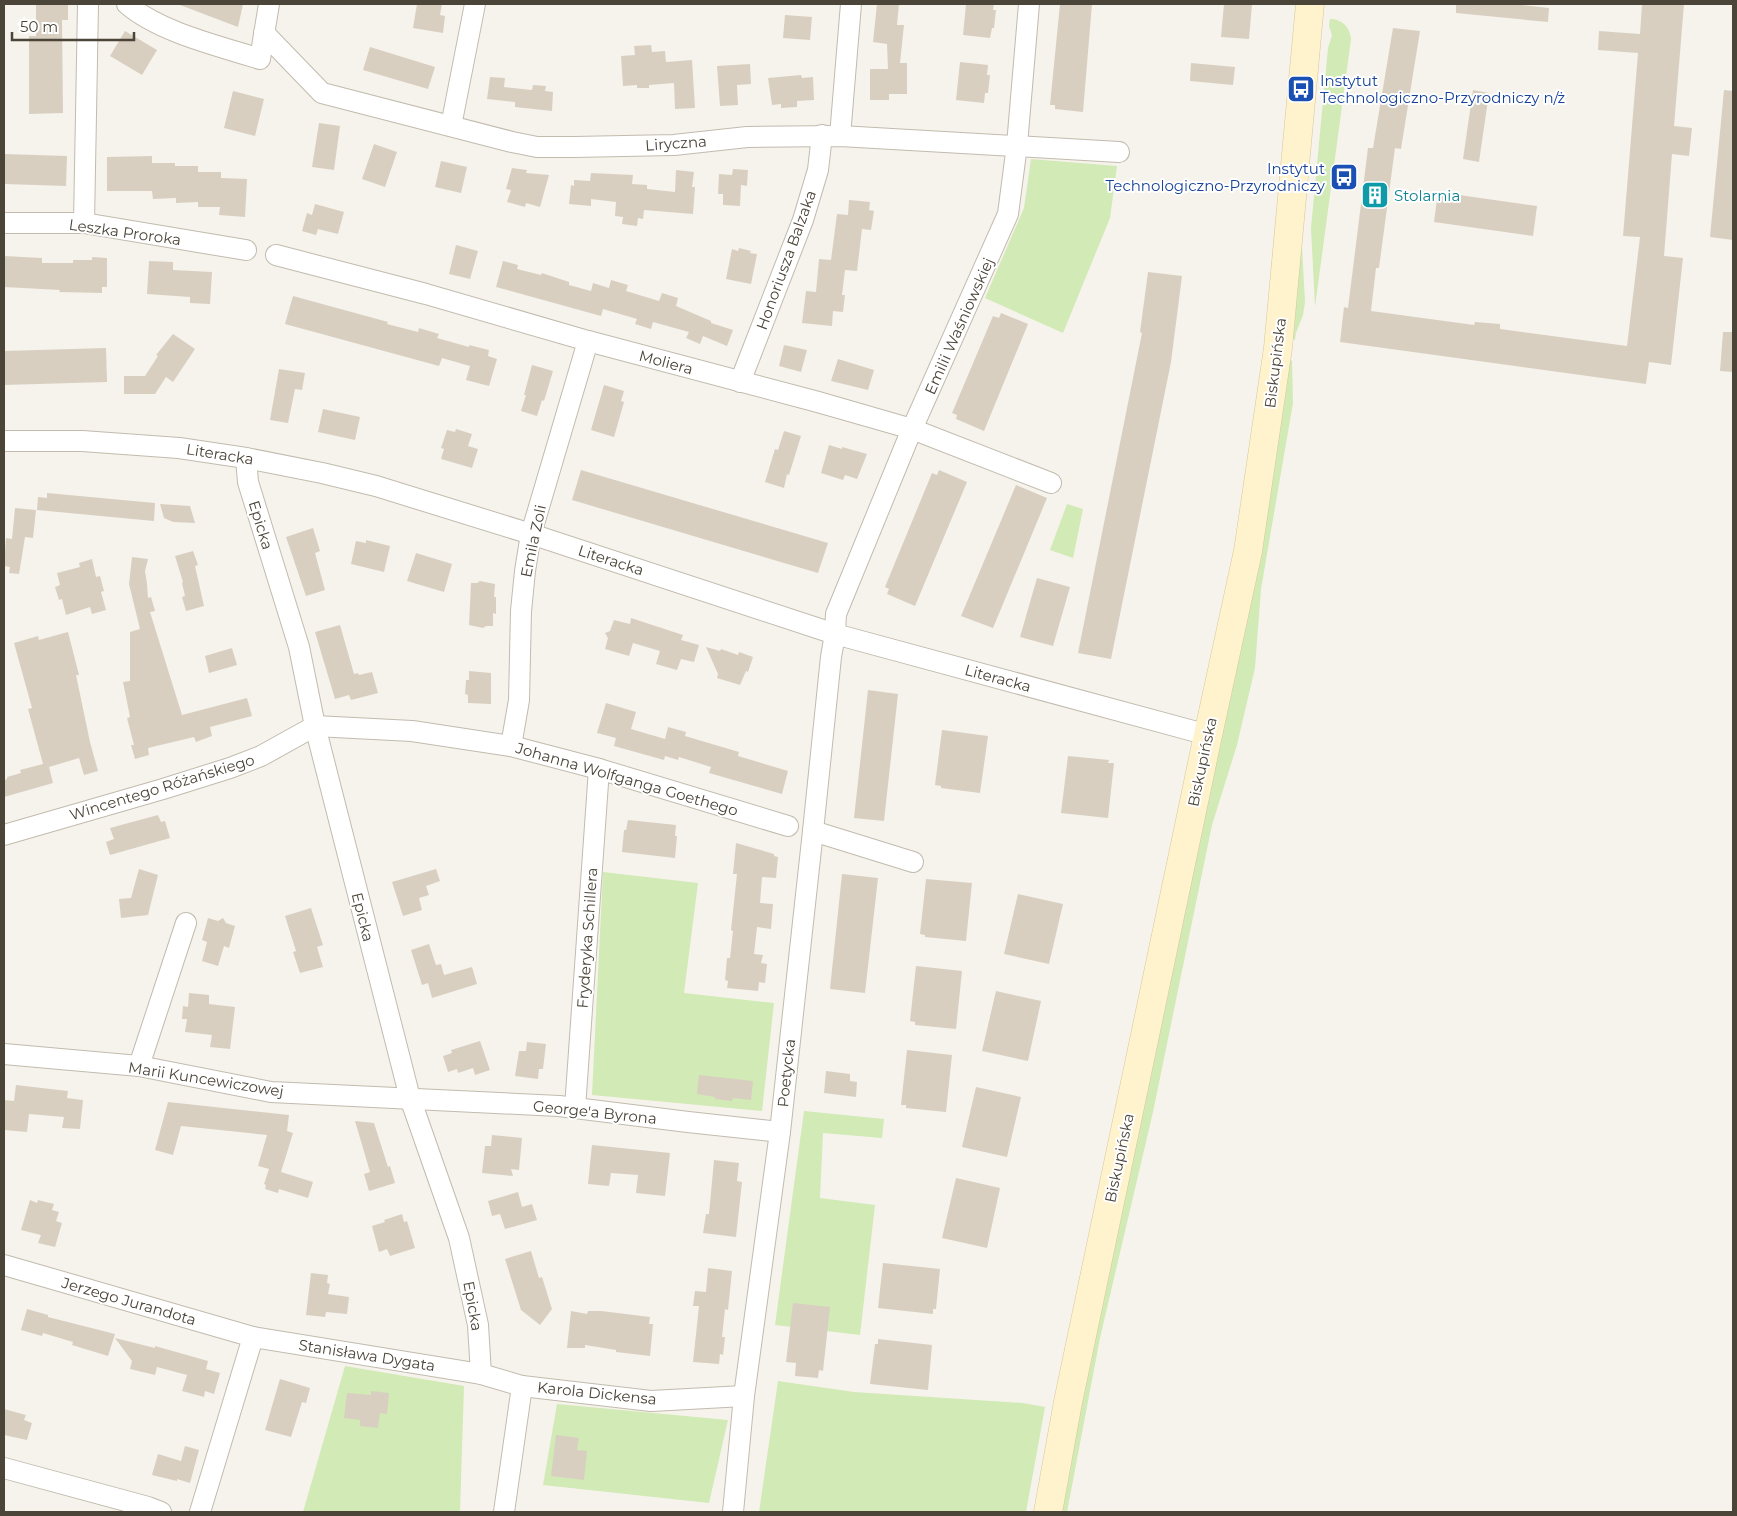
<svg xmlns="http://www.w3.org/2000/svg" width="1737" height="1516" font-family="Montserrat,sans-serif">
	<style>
		.green { fill: #d2eab5 }
		.building { fill: #d8cfc1 }
		.lines { fill: none; stroke-linecap: round; stroke-linejoin: round }
		.street-casing { stroke: #c2bbae; stroke-width: 22 }
		.secondary-casing { stroke: #d6c79b; stroke-width: 29 }
		.street { stroke: #fff; stroke-width: 20 }
		.secondary { stroke: #fff3cd; stroke-width: 28 }
		.labels { text-anchor: middle; dominant-baseline: central; stroke-width: 4; stroke-linejoin: round; paint-order: stroke }
		.transit-label { font-size: 15px; fill: #164399; stroke: #fff; text-anchor: start }
		.street-label { font-size: 15px; fill: #4b4439; stroke: #fff }
		.culture-label { font-size: 15px; fill: #0d838f; stroke: #fff; text-anchor: start }
	</style>
	<rect width="100%" height="100%" fill="#f6f3ec"/>
	<!-- green -->
	<g class="green">
		<path d="M1330,19C1342,19 1350,27 1351,39L1315,307L1311,228L1328,48L1332,35L1329,26Z"/>
		<path d="M1031,159L1117,166L1110,218L1063,333L985,298L1024,208Z"/>
		<path d="M1301,228L1305,302L1303,315L1296,333L1295,340L1291,337Z"/>
		<path d="M1292,360L1293,403L1261,589L1255,668L1237,745L1212,825L1153,1112L1100,1338L1067,1512H1054L1288,364Z"/>
		<path d="M1067,504L1083,509L1073,558L1050,550Z"/>
		<path d="M603,872L698,883L684,993L774,1003L762,1111L592,1095Z"/>
		<path d="M804,1111L884,1119L882,1138L823,1133L820,1198L875,1205L860,1335L775,1325Z"/>
		<path d="M345,1366L464,1386L460,1512H303Z"/>
		<path d="M778,1381L854,1392L1023,1403L1045,1407L1026,1512H759Z"/>
		<path d="M557,1404L728,1420L709,1503L543,1485Z"/>
	</g>
	<!-- building -->
	<g class="building">
		<path d="M36,4H68V20H62L63,113L29,114V36H36Z"/>
		<path d="M180,4H243L238,27L180,5Z"/>
		<path d="M417,4H442L440,15L445,16L443,33L413,28Z"/>
		<path d="M877,4H899L897,25H904L900,63H907V94H889V100H870V69H888L887,44L873,42Z"/>
		<path d="M966,4H994L993,10H996L994,28H992L990,38L963,35Z"/>
		<path d="M1060,4H1092L1083,112L1055,109V105H1050Z"/>
		<path d="M1224,4H1252L1249,39L1221,37Z"/>
		<path d="M1456,4H1513L1549,8L1548,22L1456,13Z"/>
		<path d="M1642,4H1684L1674,126L1692,128L1689,156L1672,154L1664,256L1683,258L1671,365L1649,362L1646,384L1340,342L1344,307L1348,308L1368,148H1373L1393,28L1420,31L1401,149L1395,148L1379,268H1376L1371,311L1474,325L1475,322L1500,324V329L1627,346L1640,237L1623,236L1638,53L1598,50L1599,31L1640,34Z"/>
		<path d="M785,15L812,17L810,40L783,38Z"/>
		<path d="M125,31L157,50L142,75L110,56Z"/>
		<path d="M651,45L652,52L665,51L666,62L692,60L695,108L675,109L674,83L649,85V88H637V85L623,86L621,56L635,55L634,46Z"/>
		<path d="M370,47L435,67L428,89L363,70Z"/>
		<path d="M960,62L988,65L987,75H990L988,93H985L984,103L956,100Z"/>
		<path d="M1191,63L1235,67L1233,85L1190,81Z"/>
		<path d="M750,64L751,84L737,85L738,105L720,106L717,66Z"/>
		<path d="M801,75L802,78L813,77L814,100L797,101V107L781,108V104L772,105L768,78Z"/>
		<path d="M490,77L505,78L504,87L532,90L533,85L546,86L545,91L553,92L552,111L515,107V102L487,99Z"/>
		<path d="M1473,90L1489,93L1479,162L1463,159Z"/>
		<path d="M1724,90L1733,91V240L1710,237Z"/>
		<path d="M233,91L264,99L255,136L224,128Z"/>
		<path d="M319,123L340,126L334,170L312,167Z"/>
		<path d="M374,144L397,152L385,187L362,179Z"/>
		<path d="M4,154L67,156L66,186L4,184Z"/>
		<path d="M152,156V163H175V166H198V172H221V178L247,179L245,217L219,215L220,207H198V202L176,203V198L153,199L152,191H107V157Z"/>
		<path d="M441,161L467,167L461,193L435,187Z"/>
		<path d="M512,168L527,170L526,173L549,175L540,207L526,203L525,207L507,202L511,190L506,189Z"/>
		<path d="M733,169L748,170L747,186L741,185L740,206L723,205V194H718L719,174L732,175Z"/>
		<path d="M676,170L694,172L692,187H695L693,214L644,210L643,219L638,218L637,226L622,224L623,217L615,216L616,202L591,199V206L569,204L571,185L574,186V180L590,181L591,173L633,175L632,184L647,185V189L675,192Z"/>
		<path d="M1438,192L1537,206L1533,236L1434,222Z"/>
		<path d="M849,200L870,202L869,210L874,211L871,230L862,229L857,271L845,270L842,295H845L843,312L833,311L832,326L802,323L806,291L816,292L819,259L831,260L837,214L848,215Z"/>
		<path d="M315,204L344,212L338,234L318,229L316,235L302,231L307,213L312,215Z"/>
		<path d="M456,245L478,251L470,279L449,274Z"/>
		<path d="M739,248L751,251L750,253L757,254L751,284L726,279L732,249L738,251Z"/>
		<path d="M4,256L42,258V263H73V260H92V257L107,258V287H102V293L59,292L60,290L4,287Z"/>
		<path d="M149,261L173,262V270L212,272L210,304L190,303V297L147,294Z"/>
		<path d="M503,261L518,265L517,269L541,275L542,273L569,282V285L591,291L593,283L609,288L611,280L628,285L626,291L659,301L662,293L678,298L676,306L711,321V323L733,330L727,346L703,336L700,344L686,338L689,332L653,322L651,329L635,324L637,319L603,309L601,316L496,287Z"/>
		<path d="M1148,272L1182,276L1171,362L1111,659L1078,653L1142,333L1140,332Z"/>
		<path d="M293,296L388,322L387,324L418,332L419,328L439,334L437,338L469,347V345L489,350L488,356L497,359L489,386L466,380L470,366L442,358L439,366L285,324Z"/>
		<path d="M1001,313L1028,324L984,431L956,419L957,415L952,413L993,316L999,318Z"/>
		<path d="M1723,332H1733V372L1720,371Z"/>
		<path d="M173,334L195,349L173,382L166,377L155,394H124V376H145L158,356L156,355Z"/>
		<path d="M784,345L807,350L801,372L779,366Z"/>
		<path d="M106,348L107,382L4,385V351Z"/>
		<path d="M838,359L874,370L868,390L831,381Z"/>
		<path d="M532,365L553,371L544,401L542,400L537,416L521,411L526,395H524Z"/>
		<path d="M279,369L305,373L302,390L295,389L288,423L270,420Z"/>
		<path d="M604,385L624,391L621,401L624,402L614,437L591,430Z"/>
		<path d="M323,409L360,417L355,440L318,432Z"/>
		<path d="M456,429L472,434L468,446L478,449L472,468L441,459L444,449L441,448L447,430L455,432Z"/>
		<path d="M784,431L801,436L789,475L787,474L784,488L765,482L775,449L778,450Z"/>
		<path d="M829,445L842,449V447L867,454L857,479L845,475L843,480L821,473Z"/>
		<path d="M581,470L828,543L818,573L572,500Z"/>
		<path d="M939,470L967,482L915,606L887,594L889,589L885,587L932,473L937,475Z"/>
		<path d="M1016,485L1047,498L993,628L961,616Z"/>
		<path d="M47,493L155,503L154,521L37,510L38,497L47,498Z"/>
		<path d="M160,504L190,506L195,523L173,522L164,518Z"/>
		<path d="M15,508L36,510L33,538L25,537L19,574L9,573L10,567L4,566L6,538L12,539Z"/>
		<path d="M313,528L320,551L315,553L325,590L306,596L286,537Z"/>
		<path d="M366,540L390,546L384,572L351,564L356,541L366,543Z"/>
		<path d="M193,551L198,565L195,566L204,606L186,611L182,597L185,596L182,583L183,582L175,556Z"/>
		<path d="M416,553L452,564L444,592L407,581Z"/>
		<path d="M132,557L148,559L145,571L147,584L148,598L151,597L155,611L150,612L182,715L247,698L252,716L210,727L212,736L196,742L194,737L148,748L149,755L135,759L131,745H134L127,718L130,717L123,682L130,681V632L140,629L129,584Z"/>
		<path d="M92,559L96,577L100,576L104,591L101,592L106,610L92,614L90,607L66,615L62,599L59,600L55,587L60,585L57,573L80,567L79,563Z"/>
		<path d="M1037,578L1070,587L1053,646L1020,637Z"/>
		<path d="M480,581L495,584L494,597H496V614L493,613V626H486L483,628L469,625L471,583H477Z"/>
		<path d="M631,618L683,635L681,640L699,645L694,662L681,659L677,670L656,664L660,651L633,643L629,656L605,649L608,638L605,633L610,631L614,620L630,624Z"/>
		<path d="M340,625L354,674L358,673L359,675L372,672L378,693L351,700L349,695L335,699L315,632Z"/>
		<path d="M68,632L79,675H76L90,742L98,771L84,775L79,758L49,767L53,783L4,797V780L7,779V777L21,773L20,770L43,764L28,709L32,708L14,643L38,636L39,640Z"/>
		<path d="M706,647L720,651L721,649L738,655L739,652L753,657L748,672L746,671L740,685L717,678L718,674Z"/>
		<path d="M232,648L237,665L209,673L205,656Z"/>
		<path d="M469,671L491,673V704L468,703V695L465,694L466,680H469Z"/>
		<path d="M868,690L898,694L884,821L854,818Z"/>
		<path d="M606,703L636,712L631,729L665,739L668,727L686,732L685,736L739,752L738,756L788,771L782,794L709,773L711,767L679,757L678,760L665,756L664,760L614,746L616,738L597,733Z"/>
		<path d="M942,730L988,736L980,793L941,788V786L935,785Z"/>
		<path d="M1068,756L1109,760L1108,763H1114L1108,818L1061,813Z"/>
		<path d="M158,815L161,822L165,821L170,838L110,855L106,842L114,839L110,828Z"/>
		<path d="M628,820L676,825L675,836H677L675,858L622,852L624,830H626Z"/>
		<path d="M736,843L774,854V856L778,857L776,878L762,877L760,903L773,904L771,929L757,927L754,954L763,955L761,963L767,964L765,983L759,982L758,991L727,988L728,981L725,980L727,958H730L733,931L731,930L737,874H733Z"/>
		<path d="M139,869L158,875L148,915L121,918L119,899L131,898Z"/>
		<path d="M436,869L440,881L426,886L429,895L419,898L422,910L403,916L392,882Z"/>
		<path d="M842,874L878,878L865,993L830,989Z"/>
		<path d="M926,879L972,883L966,941L925,937V935L920,934Z"/>
		<path d="M1018,894L1063,904L1049,964L1004,954Z"/>
		<path d="M311,908L323,945L317,947L323,967L300,973L293,952L296,951L285,916Z"/>
		<path d="M208,918L218,921L223,918L226,923L235,926L229,948L224,946L218,966L202,961L207,942L202,940Z"/>
		<path d="M429,944L436,965L441,964L444,975L472,967L477,984L432,998L428,983L422,985L411,950Z"/>
		<path d="M916,966L962,971L956,1029L915,1025V1022L910,1021Z"/>
		<path d="M996,991L1041,1001L1028,1061L982,1051Z"/>
		<path d="M189,993L209,995V1004L235,1007L230,1049L210,1047L212,1035L185,1032L187,1019H182L183,1006L188,1007Z"/>
		<path d="M480,1041L490,1070L475,1075L473,1068L458,1073L457,1069L448,1072L443,1056L452,1053L451,1050Z"/>
		<path d="M527,1042L546,1044L543,1069H539L538,1079L515,1076L519,1051H526Z"/>
		<path d="M907,1050L952,1055L946,1112L906,1108V1105H901Z"/>
		<path d="M826,1071L850,1074V1081L857,1082L856,1097L824,1093Z"/>
		<path d="M699,1075L753,1081L751,1100L733,1098L732,1101L715,1099V1097L697,1094Z"/>
		<path d="M16,1085L68,1091L67,1098L83,1100L80,1129L62,1128L64,1117L29,1114L27,1132L4,1130V1100L14,1101Z"/>
		<path d="M976,1087L1021,1097L1007,1157L962,1147Z"/>
		<path d="M168,1102L289,1115L287,1131L293,1133L281,1172L313,1182L308,1198L279,1189L278,1193L265,1189L266,1185L264,1184L269,1169L258,1166L267,1135L181,1126L173,1155L155,1150Z"/>
		<path d="M355,1121L374,1123L388,1167L390,1166L395,1183L369,1191L364,1174L370,1172Z"/>
		<path d="M492,1135L522,1138L519,1170L511,1169L513,1176L482,1173L485,1146H491Z"/>
		<path d="M592,1145L670,1153L665,1196L636,1193L638,1175L611,1173L609,1186L588,1184Z"/>
		<path d="M714,1160L739,1163L737,1181L742,1182L736,1237L703,1233L706,1214H709Z"/>
		<path d="M956,1178L1000,1188L987,1248L942,1238Z"/>
		<path d="M518,1192L522,1207L532,1204L537,1220L505,1229L500,1214L492,1216L488,1201Z"/>
		<path d="M30,1200L37,1203L38,1200L54,1204L52,1210L59,1212L56,1221L62,1223L55,1247L38,1243L41,1235L21,1230Z"/>
		<path d="M402,1214L404,1222L407,1221L415,1248L390,1256L387,1249L379,1252L372,1226L385,1222L384,1220Z"/>
		<path d="M531,1251L539,1278L542,1277L552,1309L540,1325L521,1310L505,1259Z"/>
		<path d="M883,1263L940,1269L936,1309H933V1314L878,1308Z"/>
		<path d="M708,1268L732,1271L728,1310L725,1309L722,1337H725L723,1355L720,1354L719,1364L693,1362L699,1306H693L695,1291L706,1292Z"/>
		<path d="M311,1273L328,1275L327,1283L330,1284L328,1294L349,1297L347,1314L326,1312L325,1317L306,1315Z"/>
		<path d="M793,1303L830,1307L823,1371L819,1370L818,1378L795,1376L796,1363L786,1362Z"/>
		<path d="M27,1309L48,1315V1317L115,1334L108,1356L72,1345L73,1342L43,1333L42,1336L21,1330Z"/>
		<path d="M571,1311L587,1314L588,1311H601L650,1317L649,1324H653L650,1356L616,1352V1350L585,1345V1348H567Z"/>
		<path d="M115,1338L155,1348V1346L208,1361L206,1369L220,1373L214,1394L205,1391L204,1397L182,1391L187,1375L157,1367L155,1375L130,1369L132,1361Z"/>
		<path d="M878,1339L932,1345L928,1390L870,1384L875,1344H878Z"/>
		<path d="M280,1379L310,1388L306,1403L302,1402L291,1437L265,1430Z"/>
		<path d="M371,1391L389,1393L387,1414L380,1413L378,1428L360,1426V1420L344,1418L347,1393L371,1395Z"/>
		<path d="M4,1409L26,1415L24,1420L32,1423L27,1440L4,1435Z"/>
		<path d="M556,1435L579,1438L577,1450L587,1451L584,1480L551,1476Z"/>
		<path d="M185,1446L199,1450L190,1483L177,1479V1481L152,1475L158,1454L181,1461Z"/>
	</g>
	<g class="lines">
		<!-- street casing -->
		<g class="street-casing">
			<g id="street">
				<path d="M127,4C159,32 219,46 260,59L269,4"/>
				<path d="M264,33L322,93L512,142L537,147H574L674,145L747,137L840,136L1119,152"/>
				<path d="M451,126L475,4"/>
				<path d="M840,136L851,4"/>
				<path d="M4,223H84L246,250"/>
				<path d="M84,223L88,4"/>
				<path d="M276,255L426,294L588,341L818,402L912,429L1051,483"/>
				<path d="M740,382L803,220L818,170L822,135"/>
				<path d="M4,441H82L179,448L246,458L322,473L376,486L531,534L835,634L1208,735"/>
				<path d="M246,458L248,482L299,647L315,726L410,1098L459,1238L478,1325L481,1374"/>
				<path d="M511,746L519,700L521,611L525,571L531,534L588,341"/>
				<path d="M813,831L913,862"/>
				<path d="M4,835L163,789L230,768L261,756L315,726L412,731L511,746L599,769L788,826"/>
				<path d="M4,1054L139,1066L271,1092L559,1106L688,1122L780,1132"/>
				<path d="M139,1066L186,923"/>
				<path d="M575,1108L599,769"/>
				<path d="M4,1265L253,1337L481,1374L522,1386L651,1401L744,1396"/>
				<path d="M4,1468L148,1507L161,1512"/>
				<path d="M200,1512L253,1337"/>
				<path d="M504,1512L522,1386"/>
				<path d="M733,1512L744,1396L780,1132L813,831L831,657L835,634L836,614L912,429L1008,214L1017,145L1029,4"/>
			</g>
		</g>
		<!-- secondary casing -->
		<g class="secondary-casing">
			<path id="secondary" d="M1048,1512L1068,1402L1208,735L1248,551L1278,348L1310,4"/>
		</g>
		<!-- street -->
		<use href="#street" class="street"/>
		<!-- secondary -->
		<use href="#secondary" class="secondary"/>
	</g>
	<!-- icons -->
	<defs>
		<g id="bus-square" transform="scale(1.4375)"><rect x="-9" y="-9" width="18" height="18" rx="4" fill="#1a4fb4" stroke="#fff"/><path d="M-5-6H5V4H4V6H2V4H-2V6H-4V4H-5ZM-3.5-4V0h7V-4ZM-3.5 1.2v1.5H-2V1.2ZM2 1.2v1.5H3.5V1.2Z" fill="#fff"/></g>
		<g id="building-square" transform="scale(1.4375)"><rect x="-9" y="-9" width="18" height="18" rx="4" fill="#0f9aa8" stroke="#fff"/><path d="M-4-6H4V6H1V3H-1V6H-4ZM-2.5-4.3h1.7v1.8h-1.7ZM.8-4.3h1.7v1.8H.8ZM-2.5-1h1.7V.8h-1.7ZM.8-1h1.7V.8H.8Z" fill="#fff"/></g>
	</defs>
	<g fill-rule="evenodd">
		<use href="#bus-square" x="1301" y="89"/>
		<use href="#bus-square" x="1344" y="177"/>
		<use href="#building-square" x="1375" y="195"/>
	</g>
	<g class="labels">
		<!-- transit labels -->
		<g class="transit-label">
			<text x="1320" y="80">Instytut<tspan x="1320" dy="17">Technologiczno-Przyrodniczy n/ż</tspan></text>
			<text x="1325" y="168" text-anchor="end">Instytut<tspan x="1325" dy="17">Technologiczno-Przyrodniczy</tspan></text>
		</g>
		<!-- street labels -->
		<g class="street-label">
			<text transform="translate(676 143) rotate(-4)">Liryczna</text>
			<text transform="translate(125 232) rotate(8)">Leszka Proroka</text>
			<text transform="translate(786 260) rotate(-70)">Honoriusza Balzaka</text>
			<text transform="translate(959 326) rotate(-66)">Emilii Waśniowskiej</text>
			<text transform="translate(666 362) rotate(15)">Moliera</text>
			<text transform="translate(1275 363) rotate(-83)">Biskupińska</text>
			<text transform="translate(220 454) rotate(9)">Literacka</text>
			<text transform="translate(261 525) rotate(73)">Epicka</text>
			<text transform="translate(533 541) rotate(-78)">Emila Zoli</text>
			<text transform="translate(611 560) rotate(18)">Literacka</text>
			<text transform="translate(998 678) rotate(15)">Literacka</text>
			<text transform="translate(1202 762) rotate(-78)">Biskupińska</text>
			<text transform="translate(627 779) rotate(16)">Johanna Wolfganga Goethego</text>
			<text transform="translate(162 787) rotate(-17)">Wincentego Różańskiego</text>
			<text transform="translate(363 917) rotate(76)">Epicka</text>
			<text transform="translate(587 938) rotate(-86)">Fryderyka Schillera</text>
			<text transform="translate(786 1073) rotate(-84)">Poetycka</text>
			<text transform="translate(206 1079) rotate(9)">Marii Kuncewiczowej</text>
			<text transform="translate(595 1112) rotate(6)">George'a Byrona</text>
			<text transform="translate(1119 1158) rotate(-78)">Biskupińska</text>
			<text transform="translate(129 1301) rotate(16)">Jerzego Jurandota</text>
			<text transform="translate(473 1306) rotate(80)">Epicka</text>
			<text transform="translate(367 1355) rotate(9)">Stanisława Dygata</text>
			<text transform="translate(597 1393) rotate(6)">Karola Dickensa</text>
		</g>
		<!-- culture labels -->
		<g class="culture-label">
			<text x="1394" y="195">Stolarnia</text>
		</g>
	</g>
	<!-- border -->
	<rect width="1737" height="1516" fill="none" stroke="#4b4439" stroke-width="10"/>
	<!-- scale -->
	<path d="M12 32v8h122v-8" fill="none" stroke="#4b4439" stroke-width="2.5"/>
	<text x="20" y="32" font-size="15" fill="#4b4439" stroke="#ffffff" stroke-width="4" paint-order="stroke">50 m</text>
</svg>
